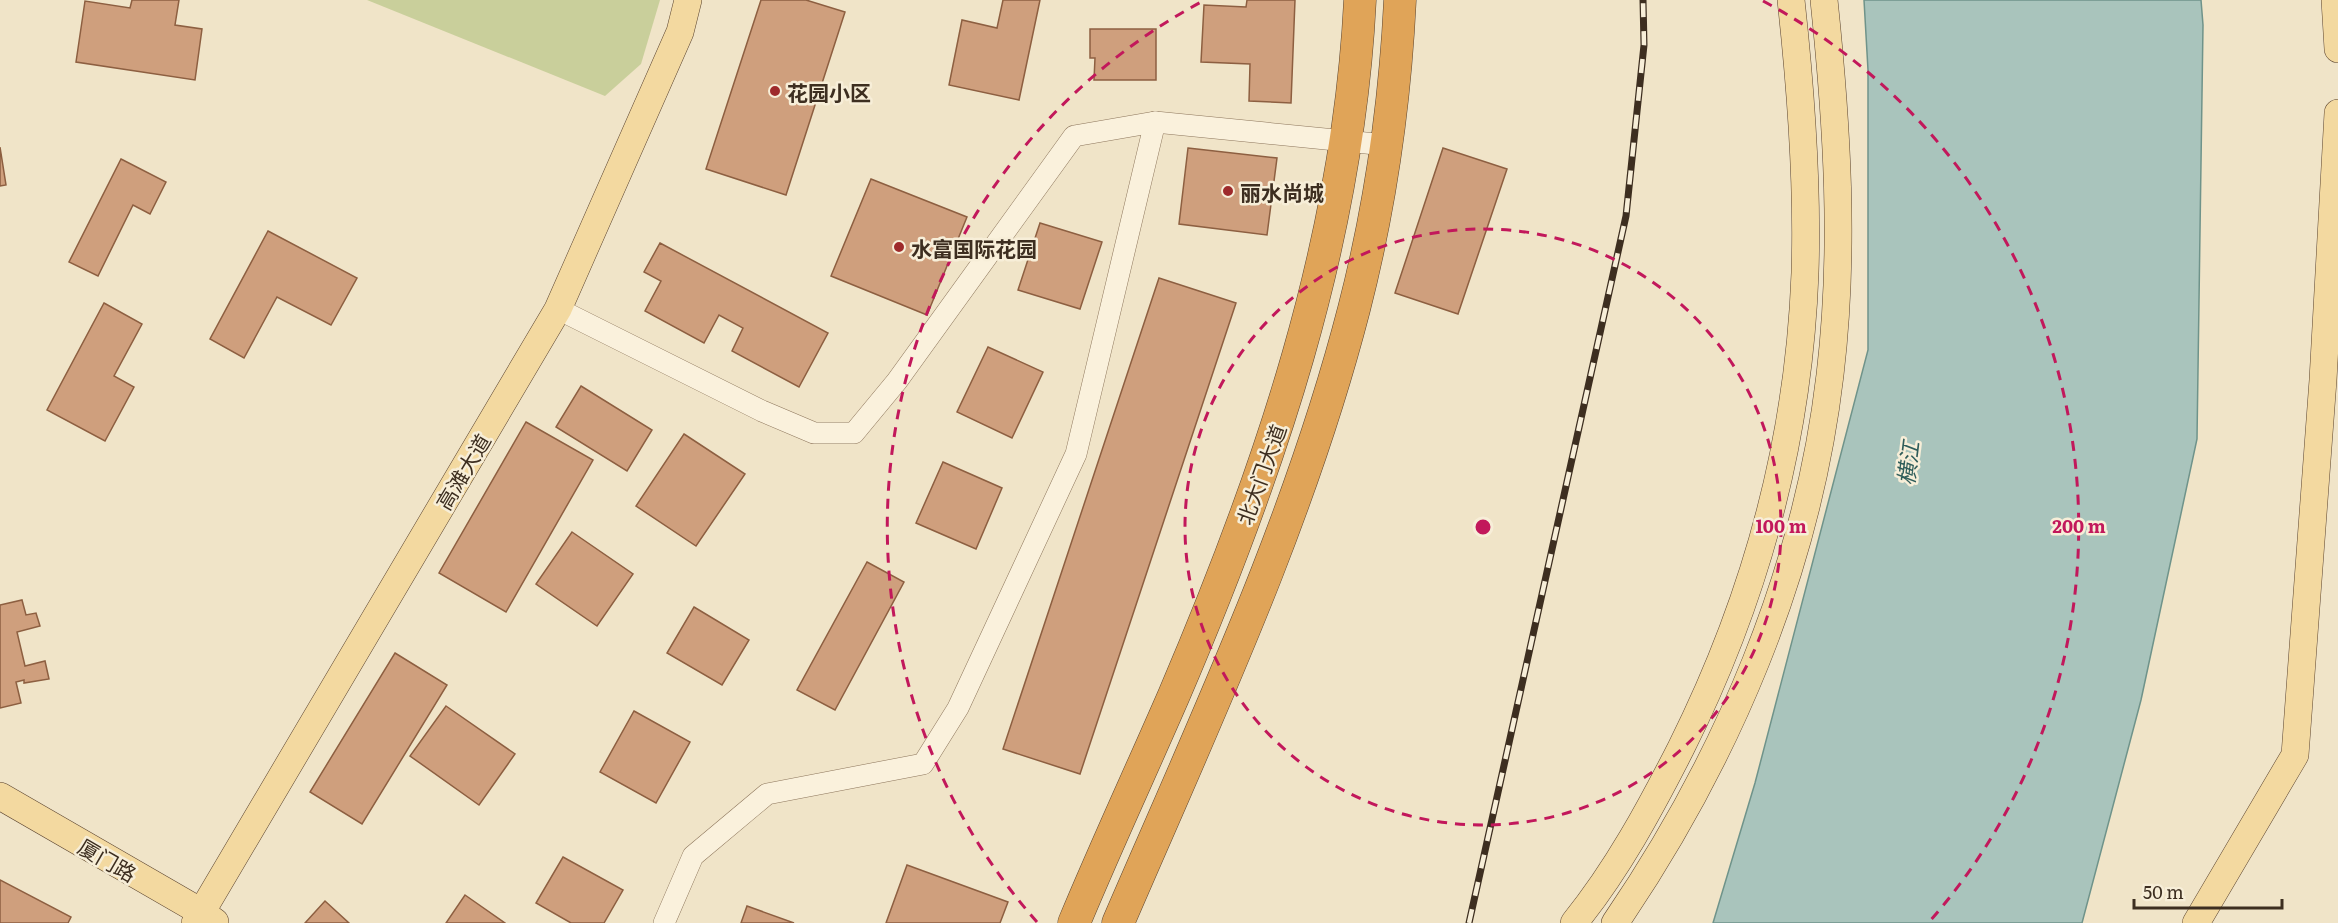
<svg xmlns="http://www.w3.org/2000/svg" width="2338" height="923" font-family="Literata,'Noto Sans SC',serif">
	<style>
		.green { fill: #c9cf9b }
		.water { fill: #a9c4bc; stroke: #6f938a; stroke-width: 1.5 }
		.building { fill: #cf9f7d; stroke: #8d5f41; stroke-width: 1.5 }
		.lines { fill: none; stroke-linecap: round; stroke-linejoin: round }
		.minor-casing { stroke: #8d765c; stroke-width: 22 }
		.major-casing { stroke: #5b4430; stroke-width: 28 }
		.highway-casing { stroke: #5b4430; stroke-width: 33 }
		.minor { stroke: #faf1dc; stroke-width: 21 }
		.major { stroke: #f3d9a0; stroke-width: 27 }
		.highway { stroke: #e0a458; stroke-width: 32 }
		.rail-casing { stroke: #3d2e20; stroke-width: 7 }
		.rail { stroke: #f7eed8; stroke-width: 4.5; stroke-dasharray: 14; stroke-linecap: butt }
		.ring { fill: none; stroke: #c2185b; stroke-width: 3; stroke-dasharray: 10 8 }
		.poi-dot { fill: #9e2a2b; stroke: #f7eed8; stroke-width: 2 }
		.labels { text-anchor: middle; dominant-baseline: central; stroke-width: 5; stroke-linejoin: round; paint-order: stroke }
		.poi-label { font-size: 21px; font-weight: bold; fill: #3d2e20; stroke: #f7eed8; text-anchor: start }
		.street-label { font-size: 21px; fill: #3d2e20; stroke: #f7eed8 }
		.water-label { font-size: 22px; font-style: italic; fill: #2f5d5a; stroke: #f7eed8 }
		.centre { fill: #c2185b; stroke: #f7eed8; stroke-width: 3 }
		.ring-label { font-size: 18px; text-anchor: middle; font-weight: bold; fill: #c2185b; stroke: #f7eed8; stroke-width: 5; stroke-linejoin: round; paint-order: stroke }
	</style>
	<rect width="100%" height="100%" fill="#f0e4c8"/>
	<!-- green -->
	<path class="green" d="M367,0H660L641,64L605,96Z"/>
	<!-- water -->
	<path class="water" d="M1864,0H2201L2203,25L2197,439L2141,700L2082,923H1713L1755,783L1868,350V70Z"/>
	<!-- building -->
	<g class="building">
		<path d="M132,0H179L175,25L202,29L195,80L76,62L85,1L130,8Z"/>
		<path d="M761,0H806L845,12L786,195L706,169Z"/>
		<path d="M1003,0H1040L1019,100L949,85L962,20L997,28Z"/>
		<path d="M1247,0H1295L1291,103L1249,101L1250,64L1201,62L1204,5L1246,7Z"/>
		<path d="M1090,29H1156V80H1094L1095,58H1090Z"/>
		<path d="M0,147L6,185L0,186Z"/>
		<path d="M1188,148L1277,158L1267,235L1179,224Z"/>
		<path d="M1443,148L1507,169L1458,314L1395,293Z"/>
		<path d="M121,159L166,182L150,214L133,205L98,276L69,262Z"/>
		<path d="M871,179L967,217L927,315L831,276Z"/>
		<path d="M1040,223L1102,242L1080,309L1018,290Z"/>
		<path d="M268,231L357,278L331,325L277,297L244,358L210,339Z"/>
		<path d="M660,243L828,333L799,387L732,351L743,328L719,315L704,343L645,311L661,281L644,272Z"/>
		<path d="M1159,278L1236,303L1080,774L1003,749Z"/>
		<path d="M104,303L142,324L114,376L134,387L105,441L47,410Z"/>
		<path d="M988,347L1043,372L1012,438L957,412Z"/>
		<path d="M581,386L652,430L627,471L556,427Z"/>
		<path d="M526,422L593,460L506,612L439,573Z"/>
		<path d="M684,434L745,474L696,546L636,506Z"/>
		<path d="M943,462L1002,488L976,549L916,523Z"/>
		<path d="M572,532L633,574L597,626L536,584Z"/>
		<path d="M867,562L904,582L835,710L797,690Z"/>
		<path d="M22,600L26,615L36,613L40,626L17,632L25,666L45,661L49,679L24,683V680L16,682L21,703L0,708V605Z"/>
		<path d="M694,607L749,640L722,685L667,653Z"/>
		<path d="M395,653L447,685L362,824L310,792Z"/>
		<path d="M446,706L515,754L479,805L410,756Z"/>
		<path d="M634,711L690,742L656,803L600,772Z"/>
		<path d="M563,857L623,890L604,923H571L536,903Z"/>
		<path d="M907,865L1008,902L1000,923H886Z"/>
		<path d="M0,880L71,917L68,923H0Z"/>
		<path d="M465,895L505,923H446Z"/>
		<path d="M325,901L349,923H305Z"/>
		<path d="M747,906L794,923H741Z"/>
	</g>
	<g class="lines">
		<!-- minor casing -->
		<g class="minor-casing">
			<g id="minor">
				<path d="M558,309L762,411L814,433H854L897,381L1074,136L1155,122L1386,145"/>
				<path d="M664,923L693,856L767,794L923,764L958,708L1076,454L1155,122"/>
			</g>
		</g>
		<!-- major casing -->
		<g class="major-casing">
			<g id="major">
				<path d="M2335,0L2338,49"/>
				<path d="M0,796L201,912L215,922"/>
				<path d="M195,923L558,309L680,32L688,0"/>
				<path d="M1574,923C1617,870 1650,809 1681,748C1755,600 1799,439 1805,273C1808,182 1801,91 1791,0"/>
				<path d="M1615,923C1727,759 1807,572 1830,375C1845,250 1837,124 1824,0"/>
				<path d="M2196,923L2295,755L2323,380L2338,113"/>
			</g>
		</g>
		<!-- highway casing -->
		<g class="highway-casing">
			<g id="highway">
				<path d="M1074,923C1106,846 1141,771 1174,695C1269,473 1348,243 1360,0"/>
				<path d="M1118,923C1205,721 1299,522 1354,309C1380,208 1395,104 1400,0"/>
			</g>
		</g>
		<!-- minor -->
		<use href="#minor" class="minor"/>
		<!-- major -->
		<use href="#major" class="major"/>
		<!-- highway -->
		<use href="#highway" class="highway"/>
		<!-- rail casing -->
		<g class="rail-casing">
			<path id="rail" d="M1469,923L1626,216L1644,45L1643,0"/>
		</g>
		<!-- rail -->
		<use href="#rail" class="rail"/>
	</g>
	<!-- distance rings -->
	<g class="ring">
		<circle cx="1483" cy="527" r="298"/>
		<path d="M1037 922A596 596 0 0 1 1203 1M1763 1A596 596 0 0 1 1929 922"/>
	</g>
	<!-- markers -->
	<g class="poi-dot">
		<circle cx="775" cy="91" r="6"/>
		<circle cx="1228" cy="191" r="6"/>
		<circle cx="899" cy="247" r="6"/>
	</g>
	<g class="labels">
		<!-- poi labels -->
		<g class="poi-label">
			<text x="787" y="91">花园小区</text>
			<text x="1240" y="191">丽水尚城</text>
			<text x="911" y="247">水富国际花园</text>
		</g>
		<!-- street labels -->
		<g class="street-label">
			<text transform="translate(462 471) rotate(-59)">高滩大道</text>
			<text transform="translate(1260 474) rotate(-70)">北大门大道</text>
			<text transform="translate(108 859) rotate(30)">厦门路</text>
		</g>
		<!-- water labels -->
		<g class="water-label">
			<text transform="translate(1907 463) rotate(-83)">横江</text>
		</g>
	</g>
	<circle cx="1483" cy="527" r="9" class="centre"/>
	<g class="ring-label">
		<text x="1781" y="533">100 m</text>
		<text x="2079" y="533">200 m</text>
	</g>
	<!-- scale -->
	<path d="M2134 899v9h148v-9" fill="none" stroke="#3d2e20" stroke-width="3"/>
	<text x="2143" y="899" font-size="18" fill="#3d2e20" stroke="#f7eed8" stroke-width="4.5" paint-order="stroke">50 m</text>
</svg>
